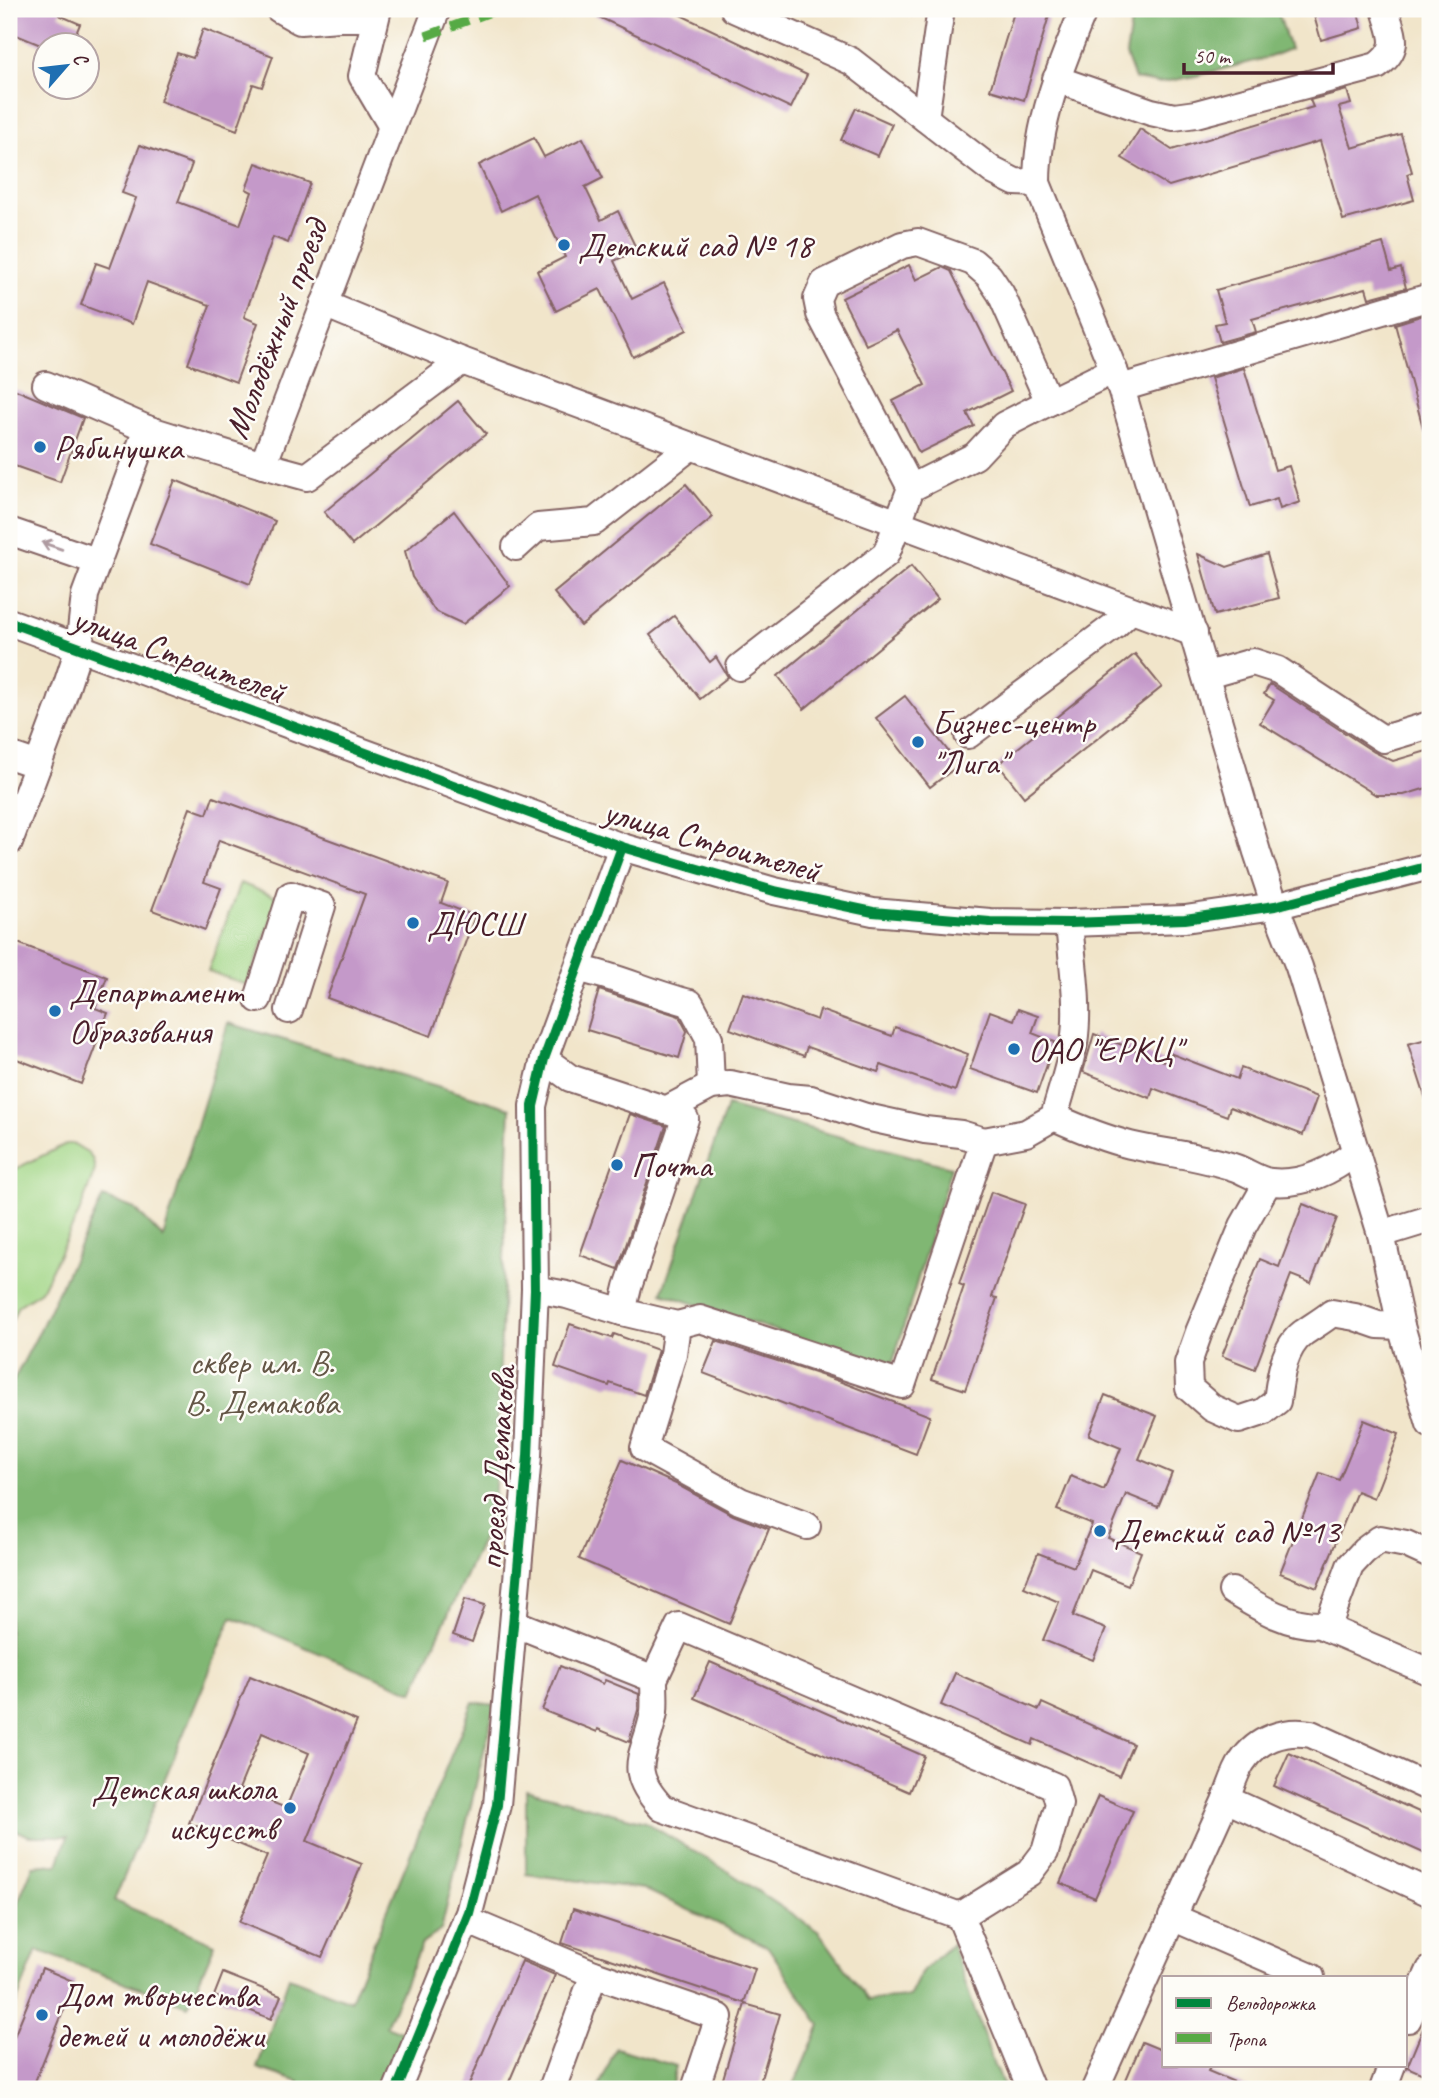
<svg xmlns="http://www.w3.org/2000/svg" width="1439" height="2098" font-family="Caveat,sans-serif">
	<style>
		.green { fill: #a1d686; stroke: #767a58; stroke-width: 2 }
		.forest { fill: #80b773; stroke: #656b4f; stroke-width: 2 }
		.building { fill: #c499c9; fill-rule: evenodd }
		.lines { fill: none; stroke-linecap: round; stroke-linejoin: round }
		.minor-casing { stroke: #846463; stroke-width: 30 }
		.minor { stroke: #fff; stroke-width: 26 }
		.quiet { stroke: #57aa44; stroke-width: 9; stroke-dasharray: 18 9; stroke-linecap: butt }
		.cycleway-casing { stroke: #fdfcf7; stroke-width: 15 }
		.cycleway { stroke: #00873e; stroke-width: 10 }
		.oneway { stroke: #ae9aa0 }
		.poi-dot { fill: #1f6fb2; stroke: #fdfcf7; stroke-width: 2.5 }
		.labels { text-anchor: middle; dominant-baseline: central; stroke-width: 5; stroke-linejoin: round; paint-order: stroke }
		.poi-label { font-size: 35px; fill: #4a1f2b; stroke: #fdfcf7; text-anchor: start }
		.street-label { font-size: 35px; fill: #4a1f2b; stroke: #fdfcf7 }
		.park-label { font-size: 35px; fill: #645646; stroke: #fdfcf7 }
	</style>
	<rect width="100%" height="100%" fill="#fdfcf7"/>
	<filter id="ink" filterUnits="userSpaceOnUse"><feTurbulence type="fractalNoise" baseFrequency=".0143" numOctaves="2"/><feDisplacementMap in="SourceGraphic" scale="14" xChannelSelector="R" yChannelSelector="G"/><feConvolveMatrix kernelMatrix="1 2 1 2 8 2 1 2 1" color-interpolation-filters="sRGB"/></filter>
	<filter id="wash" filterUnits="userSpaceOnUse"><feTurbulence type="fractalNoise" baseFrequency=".00686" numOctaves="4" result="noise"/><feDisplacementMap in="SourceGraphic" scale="28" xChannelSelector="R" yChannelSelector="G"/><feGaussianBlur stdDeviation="1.57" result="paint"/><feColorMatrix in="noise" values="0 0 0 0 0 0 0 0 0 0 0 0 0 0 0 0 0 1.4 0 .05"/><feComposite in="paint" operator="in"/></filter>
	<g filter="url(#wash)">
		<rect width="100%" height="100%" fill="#f1e5ca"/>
		<!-- green -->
		<g class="green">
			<path d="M240,883L279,898L247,985L208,971Z"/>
			<path d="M66,1144H74L87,1152L93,1160L95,1170L79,1213L41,1291L18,1306L9,1327V1172Z"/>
		</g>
		<!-- forest -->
		<g class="forest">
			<path d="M1126,9H1277L1290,49L1270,57L1196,76L1158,83L1135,79L1126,55L1131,23Z"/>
			<path d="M228,1023L510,1108L494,1513L413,1692L232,1617L114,1901L215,1944L188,2006L37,1950L9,2021V1924L33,1866L58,1864L68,1836H29L9,1827V1389L38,1334L103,1197L135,1209L163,1238Z"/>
			<path d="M727,1106L951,1167L891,1369L662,1293Z"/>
			<path d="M473,1702L495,1705L441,1930L422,1944L386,2026L404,2033L380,2089H297L299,2082L257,2068L289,1977L350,2001Z"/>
			<path d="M526,1790L645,1822L729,1872L819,1932L868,2000L909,1997L922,1971L952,1944L994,2066L1006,2089H792L820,2025L768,1947L644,1889L526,1874Z"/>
			<path d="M616,2048L676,2066L671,2089H598Z"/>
		</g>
		<g id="blocks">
			<!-- building -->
			<g class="building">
				<path d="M9,9H62L59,15L80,24L71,46H43L9,32Z"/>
				<path d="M582,9H668L807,75L791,108Z"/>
				<path d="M1015,9H1051L1024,100L990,90Z"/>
				<path d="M1312,9H1357L1362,28L1321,40Z"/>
				<path d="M203,29L273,56L262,87L253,84L237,130L160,101L177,53L193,58Z"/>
				<path d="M1347,90L1351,104L1339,107L1352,148L1401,134L1412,172L1407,174L1414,200L1343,220L1320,141L1169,186L1122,158L1140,129L1172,150L1313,107L1310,100Z"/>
				<path d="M856,108L892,124L878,156L841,140Z"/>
				<path d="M534,138L544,157L583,138L603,178L585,187L601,220L618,211L637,250L614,261L632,299L664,283L687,330L633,357L600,289L556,311L537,271L565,257L535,194L501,211L479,165Z"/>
				<path d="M140,145L192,164L178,202L240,225L252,192L246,189L256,163L310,183L288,243L273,237L244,317L258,323L236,382L188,364L210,305L147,282L132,324L81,305L96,263L110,268L136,198L122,193Z"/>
				<path d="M1383,243L1391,271L1401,268L1406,288L1369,298L1366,288L1252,319L1256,332L1220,342L1215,324L1225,322L1216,290Z"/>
				<path d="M909,265L916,280L942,267L951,271L1011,391L967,413L974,426L919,453L893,401L925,385L897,330L866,345L842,298Z"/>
				<path d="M1430,313V434L1425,435L1395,324Z"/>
				<path d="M1244,368L1275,470L1289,466L1300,502L1280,509L1277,499L1250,507L1211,378Z"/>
				<path d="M9,387L83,418L60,482L9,464Z"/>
				<path d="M458,401L486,434L352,545L324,512Z"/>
				<path d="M175,480L275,521L250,584L150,544Z"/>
				<path d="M686,484L713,517L581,626L554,593Z"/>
				<path d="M454,511L510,586L463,624L435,611L412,577L405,551Z"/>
				<path d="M1198,554L1227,567L1267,554L1279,598L1215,615Z"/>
				<path d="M911,566L938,599L804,709L778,676Z"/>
				<path d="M674,616L710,662L716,657L728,677L700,699L650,635Z"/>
				<path d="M1135,654L1162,687L1024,797L998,764Z"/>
				<path d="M1270,684L1374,752L1393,761L1430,750V787L1404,795H1376L1260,723L1274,700L1264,694Z"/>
				<path d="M905,696L959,765L930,787L876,718Z"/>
				<path d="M213,797L448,883L441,903L475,916L431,1036L327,998L365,894L219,840L204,882L221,888L205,930L152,910L190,808L207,814Z"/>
				<path d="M15,942L107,977L95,1008L108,1013L81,1084L9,1056V958Z"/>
				<path d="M599,990L679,1016L687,1031L679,1058L587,1030Z"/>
				<path d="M743,993L817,1020L820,1010L892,1036L895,1027L968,1054L955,1091L881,1065L878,1072L807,1047L804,1056L730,1029Z"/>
				<path d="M1018,1009L1038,1016L1032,1033L1055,1042L1037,1093L970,1069L990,1011L1014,1020Z"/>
				<path d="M1094,1034L1163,1061L1167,1052L1237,1079L1241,1068L1317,1097L1303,1135L1230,1107L1227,1116L1153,1088L1150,1098L1083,1072Z"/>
				<path d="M1430,1038V1102L1427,1103L1408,1044Z"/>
				<path d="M630,1114L666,1126L618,1269L580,1255Z"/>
				<path d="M991,1192L1025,1204L992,1297L997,1298L965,1390L932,1379L964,1286L959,1284Z"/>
				<path d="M1303,1204L1337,1218L1311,1283L1291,1275L1255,1369L1222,1356L1260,1259L1279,1267Z"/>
				<path d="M570,1324L612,1338L614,1334L658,1350L644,1395L610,1383L609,1386L555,1367Z"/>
				<path d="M716,1341L836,1380L930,1416L916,1454L703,1373Z"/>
				<path d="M1105,1395L1157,1416L1139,1459L1172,1473L1158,1507L1126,1494L1108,1538L1141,1552L1128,1585L1091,1570L1073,1616L1106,1629L1093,1660L1043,1640L1059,1602L1024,1587L1038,1553L1074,1567L1092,1524L1057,1510L1071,1476L1104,1490L1121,1448L1089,1435Z"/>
				<path d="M1364,1420L1399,1434L1374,1498L1357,1491L1317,1588L1280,1573L1320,1473L1339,1480Z"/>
				<path d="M622,1460L676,1484L733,1515L769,1529L729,1624L579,1559Z"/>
				<path d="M465,1599L485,1605L472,1642L453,1635Z"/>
				<path d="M710,1662L924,1756L909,1792L694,1698Z"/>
				<path d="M560,1666L603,1684L605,1680L639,1694L638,1710L629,1742L598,1729L597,1732L542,1710Z"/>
				<path d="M955,1673L1039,1710L1042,1703L1133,1744L1119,1776L1034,1739L1032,1745L941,1705Z"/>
				<path d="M250,1676L357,1721L307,1841L362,1864L322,1957L239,1922L267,1856L189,1823ZM262,1733L309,1753L286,1808L239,1789Z"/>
				<path d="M1289,1753L1430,1817V1856L1274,1786Z"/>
				<path d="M1098,1796L1133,1811L1095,1898L1060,1883Z"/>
				<path d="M573,1909L755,1969L744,2003L562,1943Z"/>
				<path d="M522,1961L555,1975L506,2089H467Z"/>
				<path d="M42,1968L75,1982L32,2089H9V2049Z"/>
				<path d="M223,1973L281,1996L271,2019L214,1996Z"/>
				<path d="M745,2004L780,2014L758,2089H720Z"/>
				<path d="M1430,2012V2077L1407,2067Z"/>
				<path d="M1142,2042L1164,2051V2065H1211L1208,2071L1251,2089H1122Z"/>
			</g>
		</g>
	</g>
	<g filter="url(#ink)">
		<use href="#blocks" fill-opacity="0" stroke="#846463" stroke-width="2"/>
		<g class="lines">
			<!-- minor casing -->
			<g class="minor-casing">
				<g id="minor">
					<path d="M279,9L300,21L339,18H375"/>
					<path d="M378,9L362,76L391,125"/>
					<path d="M734,9L851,61L993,171L1015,182L1037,183"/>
					<path d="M1084,9C1061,65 1037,122 1037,183L1121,388L1257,852L1275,906L1299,967L1381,1234L1401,1326L1430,1424"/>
					<path d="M1056,79L1151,112L1174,117L1196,114L1377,66C1402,47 1392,35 1385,9"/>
					<path d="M925,118L941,9"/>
					<path d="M324,304L462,361L1194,633"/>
					<path d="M46,385L147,429"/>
					<path d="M1121,388L1430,297"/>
					<path d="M1049,402L1114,370"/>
					<path d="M263,465L307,477L462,361"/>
					<path d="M9,531L96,561"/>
					<path d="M516,547L538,527L594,522L690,447"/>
					<path d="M9,622L622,847L774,891L873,912L990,922L1069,923L1185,919L1275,906L1430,866"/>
					<path d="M740,667L886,554L911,488L820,314L817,299L824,283L902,245L918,242L973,262L989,276L1001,294L1049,402L1004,425L975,456L911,488"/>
					<path d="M1207,675L1253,662L1278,670L1383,739L1430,725"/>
					<path d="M968,735L1114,626L1130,611"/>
					<path d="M9,755L38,765"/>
					<path d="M9,842L61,703L79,648L85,595L147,429L263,465L437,9"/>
					<path d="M579,969C617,976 652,994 690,1003L709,1038L711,1086"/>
					<path d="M258,999L291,895L322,906L289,1010"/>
					<path d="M1054,1117C1076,1127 1106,1139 1130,1145C1165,1153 1202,1156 1236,1168C1247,1172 1259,1181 1271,1182C1302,1185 1332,1171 1356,1152"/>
					<path d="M984,1141L1026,1133L1054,1117C1061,1092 1069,1068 1074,1043C1080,1004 1072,962 1069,923"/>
					<path d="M1268,1182L1243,1226L1199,1332L1188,1363L1189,1388L1212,1408L1239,1420L1263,1412L1277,1401C1280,1378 1283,1348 1303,1333C1313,1326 1322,1321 1332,1313L1355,1317L1378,1325L1401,1326"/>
					<path d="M1381,1234L1430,1219"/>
					<path d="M535,1289L567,1295L622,1312L628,1287L685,1119L679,1114L570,1078L544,1059"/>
					<path d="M622,1312L677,1325L700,1319L902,1385L984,1141L961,1134L925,1130L866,1117L811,1099L788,1097L730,1084L711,1086L666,1110"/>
					<path d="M677,1325L673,1354L644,1448L740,1501L807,1526"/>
					<path d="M1232,1591C1260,1608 1287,1625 1320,1625L1430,1672"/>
					<path d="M514,1623L654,1679C654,1690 655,1702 654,1712C646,1757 624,1767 662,1808L960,1916L1031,2089"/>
					<path d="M1327,1628L1350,1566L1364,1551L1380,1539L1406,1544L1430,1555"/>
					<path d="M654,1679L679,1626L1054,1786L1059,1804L1045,1852L1029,1873L960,1916"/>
					<path d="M1226,1799C1231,1787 1235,1772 1242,1762C1257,1739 1285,1729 1311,1734L1430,1788"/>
					<path d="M1172,1917L1311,1977"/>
					<path d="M466,1920L594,1974L719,2017L695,2089"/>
					<path d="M1406,2019H1408L1430,1970"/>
					<path d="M397,2089L469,1913L497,1805L528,1456L535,1289L533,1106L544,1059L622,847"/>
					<path d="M552,2089L594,1974"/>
					<path d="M1095,2089L1226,1799L1430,1893"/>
					<path d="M1383,2089L1392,2065"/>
				</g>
			</g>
			<!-- minor -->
			<use href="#minor" class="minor"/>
			<!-- quiet -->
			<path class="quiet" d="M426,36L499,9"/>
			<!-- cycleway casing -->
			<g class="cycleway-casing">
				<g id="cycleway">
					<path d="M9,622L622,847L774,891L873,912L990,922L1069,923L1185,919L1275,906L1430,866"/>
					<path d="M397,2089L469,1913L497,1805L528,1456L535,1289L533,1106L544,1059L622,847"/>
				</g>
			</g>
			<!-- cycleway -->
			<use href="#cycleway" class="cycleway"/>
		</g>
		<!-- one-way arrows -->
		<defs><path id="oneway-shaft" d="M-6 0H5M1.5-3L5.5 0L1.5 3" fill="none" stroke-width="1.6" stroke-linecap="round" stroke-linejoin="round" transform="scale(1.75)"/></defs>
		<use class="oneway" href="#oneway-shaft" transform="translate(52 546) rotate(-161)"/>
	</g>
	<!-- markers -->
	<g class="poi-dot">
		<circle cx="564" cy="245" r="7"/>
		<circle cx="40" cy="447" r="7"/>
		<circle cx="918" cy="742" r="7"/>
		<circle cx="413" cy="923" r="7"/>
		<circle cx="55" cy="1011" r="7"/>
		<circle cx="1014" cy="1049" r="7"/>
		<circle cx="617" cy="1165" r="7"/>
		<circle cx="1100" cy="1531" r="7"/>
		<circle cx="290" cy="1808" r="7"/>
		<circle cx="42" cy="2015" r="7"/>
	</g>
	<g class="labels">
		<!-- poi labels -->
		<g class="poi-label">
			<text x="578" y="245">Детский сад № 18</text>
			<text x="54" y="447">Рябинушка</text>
			<text x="932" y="722">Бизнес-центр<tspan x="932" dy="40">"Лига"</tspan></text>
			<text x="427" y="923">ДЮСШ</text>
			<text x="69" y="991">Департамент<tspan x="69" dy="40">Образования</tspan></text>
			<text x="1028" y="1049">ОАО "ЕРКЦ"</text>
			<text x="631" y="1165">Почта</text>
			<text x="1114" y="1531">Детский сад №13</text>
			<text x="276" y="1788" text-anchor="end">Детская школа<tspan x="276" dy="40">искусств</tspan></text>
			<text x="56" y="1995">Дом творчества<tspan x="56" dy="40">детей и молодёжи</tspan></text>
		</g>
		<!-- street labels -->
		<g class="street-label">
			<text transform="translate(276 329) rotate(-69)">Молодёжный проезд</text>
			<text transform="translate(179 655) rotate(20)">улица Строителей</text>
			<text transform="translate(712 841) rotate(16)">улица Строителей</text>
			<text transform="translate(497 1468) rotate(-86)">проезд Демакова</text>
		</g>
		<!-- park labels -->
		<g class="park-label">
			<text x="262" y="1362">сквер им. В.<tspan x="262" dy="40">В. Демакова</tspan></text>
		</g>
	</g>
	<!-- margin -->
	<rect width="1439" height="2098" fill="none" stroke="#fdfcf7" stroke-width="35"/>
	<!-- legend -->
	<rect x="1162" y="1976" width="245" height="91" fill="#fdfcf7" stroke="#b5a4a5" stroke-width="2"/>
	<rect x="1176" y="1998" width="35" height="10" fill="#00873e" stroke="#b5a4a5" stroke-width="2"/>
	<text x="1226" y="2010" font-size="21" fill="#4a1f2b">Велодорожка</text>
	<rect x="1176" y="2033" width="35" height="10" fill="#57aa44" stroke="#b5a4a5" stroke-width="2"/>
	<text x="1226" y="2046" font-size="21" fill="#4a1f2b">Тропа</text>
	<!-- north arrow -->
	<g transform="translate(66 66) rotate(62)"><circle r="33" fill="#fdfcf7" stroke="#b5a4a5" stroke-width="2"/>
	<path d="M0-5L12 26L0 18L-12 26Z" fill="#1f6fb2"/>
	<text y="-10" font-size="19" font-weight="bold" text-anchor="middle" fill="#4a1f2b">С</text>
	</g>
	<!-- scale -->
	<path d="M1184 63v10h149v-10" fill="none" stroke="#4a1f2b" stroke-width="3.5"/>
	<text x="1194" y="63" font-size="21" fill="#4a1f2b" stroke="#fdfcf7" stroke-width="5" paint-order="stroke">50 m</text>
</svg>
